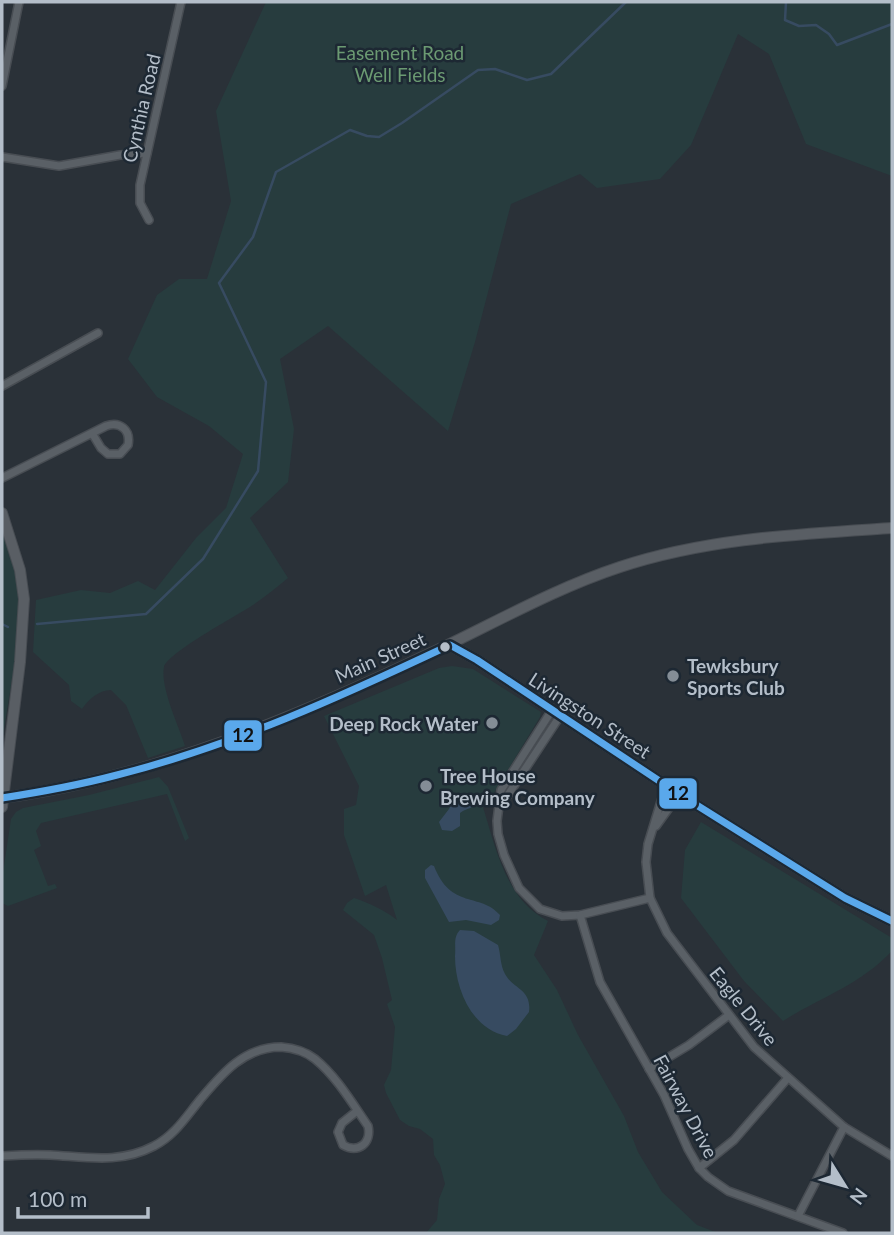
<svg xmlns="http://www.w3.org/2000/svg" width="894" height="1235" font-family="Lato,sans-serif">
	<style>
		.green { fill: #273c3e }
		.water { fill: #374b61 }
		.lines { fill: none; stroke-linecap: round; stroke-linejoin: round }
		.stream { stroke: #374b61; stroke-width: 2.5 }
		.street-casing { stroke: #484d53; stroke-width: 10 }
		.secondary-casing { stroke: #484d53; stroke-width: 12 }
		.street { stroke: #5a6066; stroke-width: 7 }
		.secondary { stroke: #595e64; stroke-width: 10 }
		.bus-1-casing { stroke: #1d2833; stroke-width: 12 }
		.bus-1 { stroke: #5aa8eb; stroke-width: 7 }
		.bus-dot { fill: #b4bec9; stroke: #1d2833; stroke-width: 2.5 }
		.poi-dot { fill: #848d96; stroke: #1d2833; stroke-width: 2.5 }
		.labels { text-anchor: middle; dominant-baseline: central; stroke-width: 5; stroke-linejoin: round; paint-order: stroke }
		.park-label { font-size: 19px; fill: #6b9a72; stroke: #1d2833 }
		.street-label { font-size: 19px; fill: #b4bec9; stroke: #1d2833 }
		.poi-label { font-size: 19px; font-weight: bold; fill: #b4bec9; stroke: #1d2833; text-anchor: start }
		.line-badge { stroke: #1d2833; stroke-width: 2.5 }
		.pale-badge-label { font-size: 19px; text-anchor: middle; font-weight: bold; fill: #111 }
	</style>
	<rect width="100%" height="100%" fill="#2a3138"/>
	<!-- green -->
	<g class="green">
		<path d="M266,2H892V176L806,144L769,54L738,34L691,145L660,179L597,188L580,174L511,204L475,342L448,431L328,326L280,359L294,429L288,482L250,518L288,578C277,587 265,597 253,605C238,615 167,653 164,667C160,688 179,726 185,746L148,758L126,705L111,690C99,690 89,699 82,709L71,701L69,685L33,652L36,600L81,590L110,593L138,581L155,590L196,538L226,508L243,454L209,426L157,397L128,359L157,295L179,279H207L231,201L216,111Z"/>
		<path d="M2,520L18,551L25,624L16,681L12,680L2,741Z"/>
		<path d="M452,666L473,669L541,712L540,717L491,798L483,807C496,849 506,900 548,921L534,955L557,990L578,1035L624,1116L638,1152L662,1192L697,1225L718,1233H426L437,1220L439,1199L445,1184L440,1165L434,1155L433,1139L420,1129L409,1126L400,1120L386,1093L384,1085L391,1070L395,1027L387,1004L392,1000L382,958L374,935L343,910L347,903L354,898C367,902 388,912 397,920L386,885L365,896L344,835V809L356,805L359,786L324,716L439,668Z"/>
		<path d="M159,777L168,787L189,838L185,841L167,794L41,823L36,831L41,846L34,850L48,886L55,884L57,888L8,906L2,903V879L11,819L16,812L23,808L89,795Z"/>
		<path d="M701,822L892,938V951C860,985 821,997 783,1021L744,981L681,898L685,850Z"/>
	</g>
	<!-- water -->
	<g class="water">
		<path d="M470,794L477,797C477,809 468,807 460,813V826L452,831L442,830L439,822L449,809L453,801Z"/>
		<path d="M431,865L434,866C451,910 480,892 500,915L499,920L491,925L466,920L449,922L425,878V870Z"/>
		<path d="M460,930L474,931L498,945C501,955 500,965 505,974C513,989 532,989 529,1012L516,1029L507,1036C471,1029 455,988 455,956C456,946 453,937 460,930Z"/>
	</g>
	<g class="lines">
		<!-- stream -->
		<g class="stream">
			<path d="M786,2L785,20L799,26L816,25L829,34L837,45L892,24"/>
			<path d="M2,624L8,627"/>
			<path d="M37,624L146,614L203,559L258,471L266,382L219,283L253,237L276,172L350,130L367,136L379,137L402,123L478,70L495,69L527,80L551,74L626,2"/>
		</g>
		<!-- street casing -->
		<g class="street-casing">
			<g id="street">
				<path d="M2,86L19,2"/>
				<path d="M2,157L59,166L120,155L147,153"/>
				<path d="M149,220L140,203V185L181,2"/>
				<path d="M2,386L98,333"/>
				<path d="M2,478L106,426C120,421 131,430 128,445L120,454H108L101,448L92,433"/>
				<path d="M552,710L501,790L497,821L498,834L504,855L519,888L540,909L562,916L580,915L650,898"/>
				<path d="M666,785L648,844L646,862L650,898L667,933L754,1047L844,1127L892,1156"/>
				<path d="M502,804L560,716"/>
				<path d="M656,826L679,794"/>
				<path d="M580,915L600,982L664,1095L688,1149L699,1168L708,1177L728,1191L843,1233"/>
				<path d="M649,1069L689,1045L729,1015"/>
				<path d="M2,1156C18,1155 34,1154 50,1155C87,1157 120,1164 154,1146C174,1136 186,1117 199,1101C221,1075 243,1047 281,1047C293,1048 305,1051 315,1059C337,1077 352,1103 368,1126C372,1143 358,1154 343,1145L338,1132L342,1123L357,1111"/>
				<path d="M699,1168L734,1140L787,1079"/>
				<path d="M798,1216L844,1127"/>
			</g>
		</g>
		<!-- secondary casing -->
		<g class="secondary-casing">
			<g id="secondary">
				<path d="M2,513L20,570L24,599L20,662L2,807"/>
				<path d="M450,645L477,660L679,794L845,898L892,921"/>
				<path d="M2,798C151,778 292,719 427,655C491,625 553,589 620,567C707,538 801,534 892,528"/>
			</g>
		</g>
		<!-- street -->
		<use href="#street" class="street"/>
		<!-- secondary -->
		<use href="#secondary" class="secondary"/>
		<!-- bus-1 casing -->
		<g class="bus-1-casing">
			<path id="bus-1" d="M2,798C41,792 79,785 117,775C233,746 342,696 450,645L477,660L679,794L845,898L892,921"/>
		</g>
		<!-- bus-1 -->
		<use href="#bus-1" class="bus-1"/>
	</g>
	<!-- markers -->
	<circle class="bus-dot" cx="445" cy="647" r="6"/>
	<g class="poi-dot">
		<circle cx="673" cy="676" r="7"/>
		<circle cx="492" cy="723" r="7"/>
		<circle cx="426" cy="786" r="7"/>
	</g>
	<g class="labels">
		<!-- park labels -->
		<g class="park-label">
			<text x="400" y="52">Easement Road<tspan x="400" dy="22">Well Fields</tspan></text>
		</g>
		<!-- street labels -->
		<g class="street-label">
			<text transform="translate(141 108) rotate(-77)">Cynthia Road</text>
			<text transform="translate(380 657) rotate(-24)">Main Street</text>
			<text transform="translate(590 715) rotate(33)">Livingston Street</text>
			<text transform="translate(744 1006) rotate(51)">Eagle Drive</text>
			<text transform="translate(686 1106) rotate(62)">Fairway Drive</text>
		</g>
		<!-- poi labels -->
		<g class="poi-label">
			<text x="687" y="665">Tewksbury<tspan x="687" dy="22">Sports Club</tspan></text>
			<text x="478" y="723" text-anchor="end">Deep Rock Water</text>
			<text x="440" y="775">Tree House<tspan x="440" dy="22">Brewing Company</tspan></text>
		</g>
	</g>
	<g class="line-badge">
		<rect x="223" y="719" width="40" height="33" rx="7" fill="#5aa8eb"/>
		<rect x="658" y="777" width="40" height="33" rx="7" fill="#5aa8eb"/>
	</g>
	<g class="pale-badge-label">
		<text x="243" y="742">12</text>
		<text x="678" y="800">12</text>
	</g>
	<!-- border -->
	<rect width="894" height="1235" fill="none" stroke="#b4bec9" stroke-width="7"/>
	<!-- north arrow -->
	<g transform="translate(845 1186) rotate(127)" stroke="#1d2833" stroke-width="5" paint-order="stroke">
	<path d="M0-5L12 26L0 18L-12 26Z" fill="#b4bec9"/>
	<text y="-10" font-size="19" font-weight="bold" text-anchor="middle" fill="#b4bec9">N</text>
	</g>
	<!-- scale -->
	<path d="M18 1207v10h130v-10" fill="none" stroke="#b4bec9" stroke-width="3.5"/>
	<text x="28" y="1207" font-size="21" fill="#b4bec9" stroke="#1d2833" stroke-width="5" paint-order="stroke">100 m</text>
</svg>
